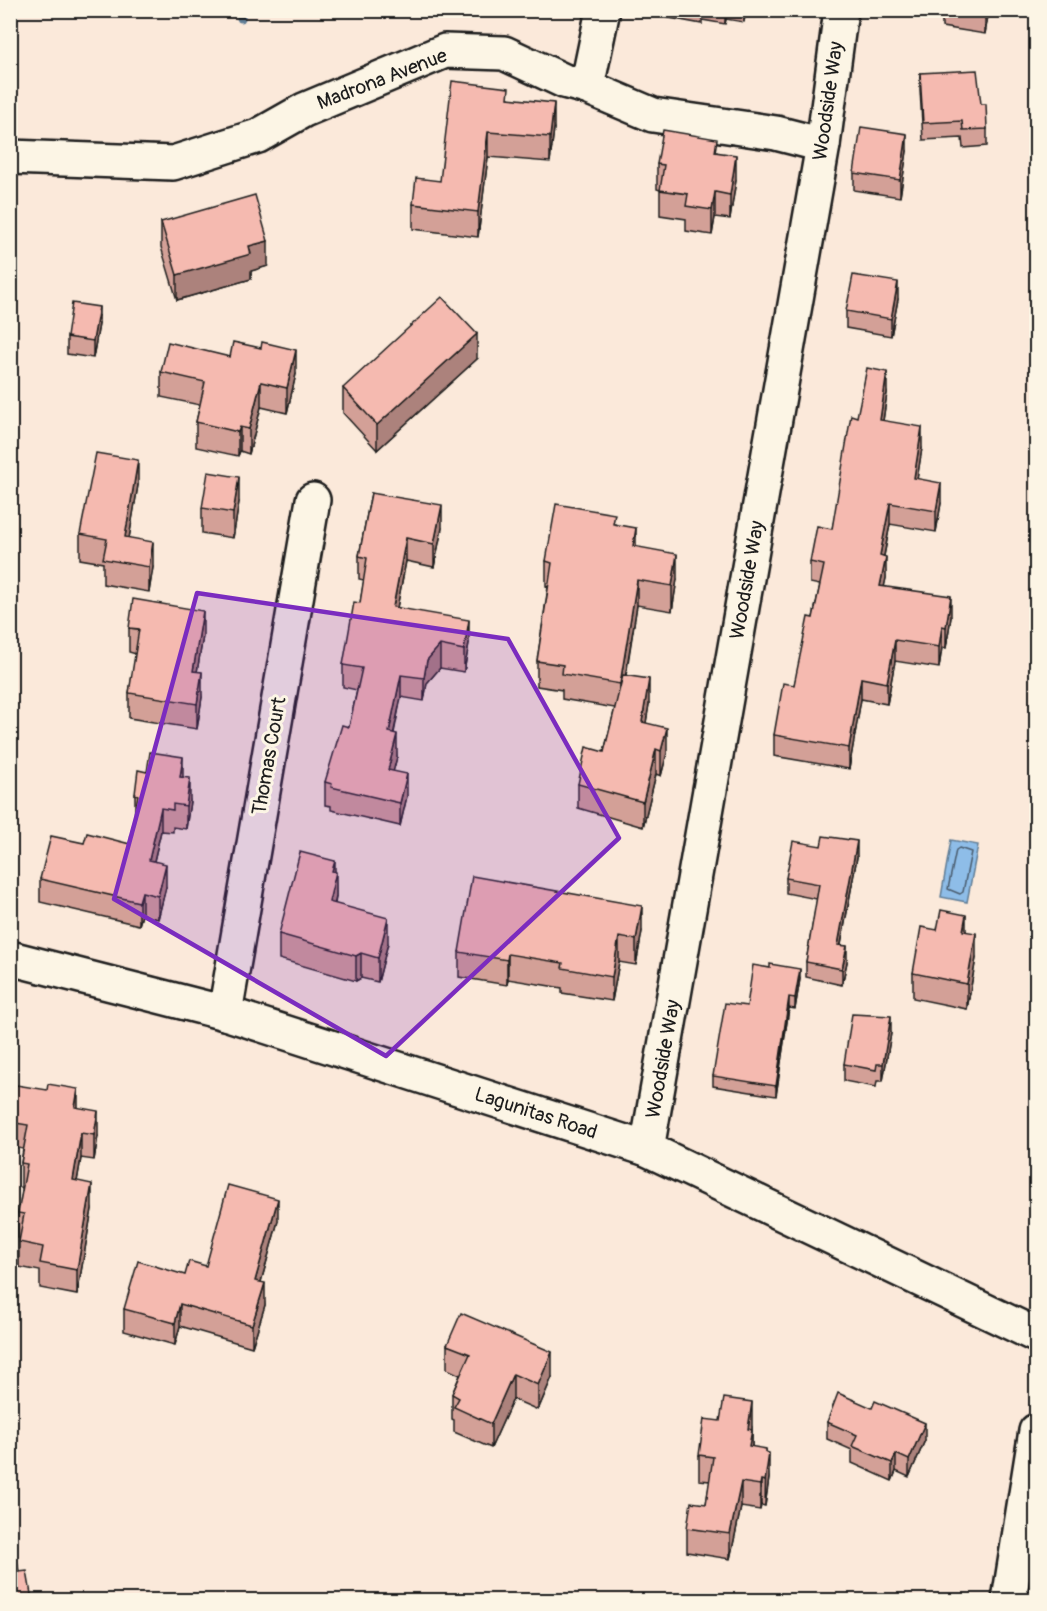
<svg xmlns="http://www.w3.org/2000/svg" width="1047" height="1611" font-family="Pangolin,sans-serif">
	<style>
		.water { fill: #8ebde8; stroke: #607d96; stroke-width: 1.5 }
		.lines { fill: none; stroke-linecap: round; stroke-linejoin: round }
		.shore { stroke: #4a5c6e; stroke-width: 1.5 }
		.stream { stroke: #607d96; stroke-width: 9 }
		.minor-casing { stroke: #1c1c1c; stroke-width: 38 }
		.minor { stroke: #fcf5e5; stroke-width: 33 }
		.wall { fill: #d3a097; stroke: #1c1c1c; stroke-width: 1.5 }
		.shaded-wall { fill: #ac827b; stroke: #1c1c1c; stroke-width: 1.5 }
		.building { fill: #f5bab0; stroke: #1c1c1c; stroke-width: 1.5 }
		.marked { fill: #7b2cbf; fill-opacity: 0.2; stroke: #7b2cbf; stroke-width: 4.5; stroke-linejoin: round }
		.labels { text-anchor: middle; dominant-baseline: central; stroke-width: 6; stroke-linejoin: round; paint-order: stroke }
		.street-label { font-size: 20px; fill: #1c1c1c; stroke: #fcf5e5 }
	</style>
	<rect width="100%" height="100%" fill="#fbe9da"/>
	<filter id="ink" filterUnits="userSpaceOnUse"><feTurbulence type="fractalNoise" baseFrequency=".0167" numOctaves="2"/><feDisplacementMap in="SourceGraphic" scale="12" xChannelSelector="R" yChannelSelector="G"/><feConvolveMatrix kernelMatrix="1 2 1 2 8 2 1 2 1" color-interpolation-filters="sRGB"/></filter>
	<g filter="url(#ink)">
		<!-- water -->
		<path class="water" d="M951,840L978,845L967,902L941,897Z"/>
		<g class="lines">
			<!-- shore -->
			<path class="shore" d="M959,848L971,852L963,892L960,894L948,889L956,850Z"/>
			<!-- stream -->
			<path class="stream" d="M241,18V10"/>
			<!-- minor casing -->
			<g class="minor-casing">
				<g id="minor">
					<path d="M587,87L603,10"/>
					<path d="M10,157L173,163L258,136L304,110L445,51L504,53L564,81L587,87L653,115L776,133L823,145"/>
					<path d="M10,958L225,1013L647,1149L1036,1335"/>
					<path d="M225,1013L313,500"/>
					<path d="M647,1149L823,145L841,10"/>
					<path d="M1009,1600L1036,1431"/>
				</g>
			</g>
			<!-- minor -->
			<use href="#minor" class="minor"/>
		</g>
		<!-- wall -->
		<g class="wall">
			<path d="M659,10H746L744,22L726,19L725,24L702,20V24L664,17Z"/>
			<path d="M925,10H989L985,34L942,27V19L925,16Z"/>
			<path d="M920,73L981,104L987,129V146L963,148L962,138L923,140L920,90Z"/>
			<path d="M509,98L554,128L550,162L488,157L478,237L413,229V204L440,181Z"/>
			<path d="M907,151L900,197L854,190V173Z"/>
			<path d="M717,152L736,180L730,219L715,217L712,235L686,231V219L660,215V190L657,189V164Z"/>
			<path d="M161,222L268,266L251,271V279L177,300L161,247Z"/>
			<path d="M898,299L891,336L846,328V311Z"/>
			<path d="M99,324L93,358L67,354V337Z"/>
			<path d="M477,359L377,450L343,413V388Z"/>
			<path d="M161,372L296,374L287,413L261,407L249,454L240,451L238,456L196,447V422L200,405L161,397Z"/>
			<path d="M887,393L883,421L922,448L917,479L941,503L936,532L890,524L884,556L886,578L884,586L951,617L946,648L942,647L939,668L895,661L887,704L861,699L849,769L774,756V735L794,685L813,618L820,585L810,583V562L832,529L857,417Z"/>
			<path d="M138,485L129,538L153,567L149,592L103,584V563L80,559V534Z"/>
			<path d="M371,493L442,528L434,567L406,561L397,607L469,643L464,672L440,668L427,683L424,701L401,697L394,733L397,757L393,771L407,796L400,826L331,810V806L325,805V782L349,727L357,690L343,687V665L360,603L364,580L359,579V556Z"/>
			<path d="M239,502L233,538L202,533V508Z"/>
			<path d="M615,524L636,546L677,579L672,611L637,605L626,676L649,704L646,723L667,753L661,776L656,774L643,827L578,808V784L604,752L615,708L562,699V690L537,686V661L548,587L546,586V561Z"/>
			<path d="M129,628L203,636L197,672L202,697L197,729L129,718V693L136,654L129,652Z"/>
			<path d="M183,777L190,801L186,829L173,827V832L161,831L154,861L166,887L158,919L142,915L139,925L40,902V879L84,843L130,844L135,815V794Z"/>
			<path d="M857,857L841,945L847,962L842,985L806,977V962L817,899L786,893V878Z"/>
			<path d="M335,872L336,897L335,904L388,943L378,982L361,978L356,981L279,959V934Z"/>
			<path d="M937,930L966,931L976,958L967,1009L913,998V973Z"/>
			<path d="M642,931L636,965L619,962L612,1001L562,993V988L508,979L507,985L459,977V952Z"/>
			<path d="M800,979L795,1009L789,1008L776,1096L713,1086V1076Z"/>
			<path d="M891,1033L883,1081H877L876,1087L844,1081V1064Z"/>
			<path d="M10,1084L78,1108L98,1136L94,1160L81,1158L77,1181L92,1209L77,1295L40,1288V1271L19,1267V1238H18V1213L23,1188H21V1163L23,1149L10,1146Z"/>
			<path d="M278,1221L261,1282L265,1305L252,1347L180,1326L175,1345L124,1331V1309L185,1275L206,1266Z"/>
			<path d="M447,1345L552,1377L538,1410L513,1399L491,1448L454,1432V1420L452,1419V1394L460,1375L447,1369Z"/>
			<path d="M827,1422L925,1440L909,1477L896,1471L892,1481L852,1463V1450L827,1439Z"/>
			<path d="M752,1427V1447L766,1453L769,1478L765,1506L761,1505L760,1510L741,1507L730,1559L687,1552V1528L706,1504L710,1481L699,1480V1455Z"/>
		</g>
		<!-- shaded-wall -->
		<g class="shaded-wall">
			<path d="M725,10H726V19L725,24Z"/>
			<path d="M744,10H746L744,22Z"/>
			<path d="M986,10H989L985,34V17Z"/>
			<path d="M554,103V128L550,162V137Z"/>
			<path d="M488,132V157L478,237V212Z"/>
			<path d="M907,134V151L900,197V180Z"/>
			<path d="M736,155V180L730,219V195Z"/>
			<path d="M715,192V217L712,235V210Z"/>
			<path d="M268,241V266L251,271V279L177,300V275L249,246Z"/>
			<path d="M898,282V299L891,336V319Z"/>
			<path d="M99,307V324L93,358V341Z"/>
			<path d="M477,334V359L377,450V425Z"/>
			<path d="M296,350V374L287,413V388Z"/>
			<path d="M887,372V393L880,441V420Z"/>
			<path d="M261,382V407L249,454V429Z"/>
			<path d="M240,427V451L238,456V432Z"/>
			<path d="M922,427V448L914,499V478Z"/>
			<path d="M138,460V485L125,562V537Z"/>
			<path d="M239,477V502L233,538V513Z"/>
			<path d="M941,483V503L936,532V511Z"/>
			<path d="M890,503V524L880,576V555Z"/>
			<path d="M442,505V528L434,567V544Z"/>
			<path d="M636,528V553L633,546Z"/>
			<path d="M406,538V561L393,629V607Z"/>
			<path d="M153,542V567L149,592V567Z"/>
			<path d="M677,554V579L672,611V586Z"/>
			<path d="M886,557V578L880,607V586Z"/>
			<path d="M637,580V605L620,709V684Z"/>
			<path d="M951,596V617L946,648V627Z"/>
			<path d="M203,611V636L193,696V671Z"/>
			<path d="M469,620V643L464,672V650Z"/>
			<path d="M942,626V647L939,668V647Z"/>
			<path d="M895,640V661L887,704V683Z"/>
			<path d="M440,645V668L427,683L424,701V678L427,660Z"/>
			<path d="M202,672V697L197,729V704Z"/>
			<path d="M401,675V697L389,755V732Z"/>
			<path d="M861,678V699L849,769V748Z"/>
			<path d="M649,679V704L642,747V722Z"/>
			<path d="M667,728V753L661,776V751Z"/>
			<path d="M397,734V757L388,792V770Z"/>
			<path d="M656,749V774L643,827V802Z"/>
			<path d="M183,757V780L180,777Z"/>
			<path d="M407,774V796L400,826V803Z"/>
			<path d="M190,778V801L186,829V806Z"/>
			<path d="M161,808V831L149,882V860Z"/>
			<path d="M857,841V857L838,960V945Z"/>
			<path d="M335,861V878L336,872V897L329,927V902L332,871Z"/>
			<path d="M166,864V887L158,919V896Z"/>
			<path d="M142,892V915L139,925V902Z"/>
			<path d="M642,906V931L636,965V940Z"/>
			<path d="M966,915V939L963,931Z"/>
			<path d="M388,918V943L378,982V958Z"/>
			<path d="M976,933V958L967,1009V984Z"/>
			<path d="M619,937V962L612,1001V977Z"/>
			<path d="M847,946V962L842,985V969Z"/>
			<path d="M361,953V978L356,981V956Z"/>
			<path d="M508,954V979L507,985V960Z"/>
			<path d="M800,969V979L795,1009V998Z"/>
			<path d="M789,997V1008L776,1096V1086Z"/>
			<path d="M891,1016V1033L883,1081V1064Z"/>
			<path d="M78,1089V1114L75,1107Z"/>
			<path d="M98,1111V1136L94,1160V1135Z"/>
			<path d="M81,1133V1158L73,1205V1180Z"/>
			<path d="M92,1184V1209L77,1295V1270Z"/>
			<path d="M278,1199V1221L255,1303V1281Z"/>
			<path d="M265,1283V1305L252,1347V1325Z"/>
			<path d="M180,1304V1326L175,1345V1323Z"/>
			<path d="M552,1352V1377L538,1410V1385Z"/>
			<path d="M513,1374V1399L491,1448V1424Z"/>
			<path d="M752,1402V1455L749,1471L748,1429Z"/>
			<path d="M925,1423V1440L909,1477V1460Z"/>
			<path d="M766,1449V1472L769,1453V1478L765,1506Z"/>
			<path d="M896,1454V1471L892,1481V1463Z"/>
			<path d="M761,1480V1505L760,1510V1485Z"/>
			<path d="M741,1482V1507L730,1559V1534Z"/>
		</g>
		<!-- building -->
		<g class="building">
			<path d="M947,10H986L985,17Z"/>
			<path d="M977,70L981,104H986L987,129L963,130L962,121L923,123L920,73Z"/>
			<path d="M452,81L509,88L508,98L554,103L550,137L488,132L478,212L413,204L416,178L440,181Z"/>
			<path d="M861,127L907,134L900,180L854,173Z"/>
			<path d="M663,130L717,139L715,152L736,155L730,195L715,192L712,210L686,206L688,194L660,190L664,165L657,164Z"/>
			<path d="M255,195L268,241L249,246L251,254L177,275L161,222Z"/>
			<path d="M853,275L898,282L891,319L846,311Z"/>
			<path d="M442,297L477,334L377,425L343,388Z"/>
			<path d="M72,303L99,307L93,341L67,337Z"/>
			<path d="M168,342L230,357L233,342L261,348L262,342L296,350L287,388L261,382L249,429L240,427L238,432L196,422L205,382L161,372Z"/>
			<path d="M867,368L887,372L880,420L922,427L914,478L941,483L936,511L890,503L880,555L886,557L880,586L951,596L946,627L942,626L939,647L895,640L887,683L861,678L849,748L774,735L783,683L794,685L808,617L813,618L824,565L810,562L817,526L832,529L851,415L857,417Z"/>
			<path d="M96,453L138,460L125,537L153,542L149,567L103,559L107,539L80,534Z"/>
			<path d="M208,472L239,477L233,513L202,508Z"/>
			<path d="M371,493L442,505L434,544L406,538L393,607L469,620L464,650L440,645L427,660L424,678L401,675L389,732L397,734L388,770L407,774L400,803L331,787L332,784L325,782L342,725L349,727L362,668L343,665L354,602L360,603L367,558L359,556Z"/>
			<path d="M556,504L615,514L613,524L636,528L633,546L677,554L672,586L637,580L620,684L562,674L563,665L537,661L552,563L546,561Z"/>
			<path d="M133,599L203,611L193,671L202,672L197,704L129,693L139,629L129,628Z"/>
			<path d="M623,675L649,679L642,722L667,728L661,751L656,749L643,802L578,784L586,747L604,752Z"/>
			<path d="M150,752L183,757L180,777L190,778L186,806L173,804V810L161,808L149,860L166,864L158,896L142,892L139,902L40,879L51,836L84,843L87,833L130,844L138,795L135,794L138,770L147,772Z"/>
			<path d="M823,836L857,841L838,945L847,946L842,969L806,962L819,884L786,878L793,841L821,846Z"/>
			<path d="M300,852L335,861L332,871L336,872L329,902L388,918L378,958L361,953L356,956L279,934Z"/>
			<path d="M472,876L642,906L636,940L619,937L612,977L562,968L563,963L508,954L507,960L459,952Z"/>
			<path d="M941,910L966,915L963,931L976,933L967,984L913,973L921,927L937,930Z"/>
			<path d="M770,964L800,969L795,998L789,997L776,1086L713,1076L725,1003L747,1006L753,965L770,968Z"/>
			<path d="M852,1014L891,1016L883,1064H877L876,1070L844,1064Z"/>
			<path d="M10,1084L47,1090L48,1084L78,1089L75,1107L98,1111L94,1135L81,1133L73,1180L92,1184L77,1270L40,1263L43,1247L19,1242L24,1214L18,1213L27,1164L21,1163L28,1125L10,1122Z"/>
			<path d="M228,1185L278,1199L255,1281L265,1283L252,1325L180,1304L175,1323L124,1309L138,1261L185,1275L189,1261L206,1266Z"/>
			<path d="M461,1313L552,1352L538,1385L513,1374L491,1424L454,1407L459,1398L452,1394L470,1354L447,1345Z"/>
			<path d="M838,1393L872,1408L875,1401L925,1423L909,1460L896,1454L892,1463L852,1446L857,1435L827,1422Z"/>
			<path d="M724,1398L752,1402L748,1429L752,1430L749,1446L766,1449V1452L769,1453L765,1481L761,1480L760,1485L741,1482L730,1534L687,1528L691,1502L706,1504L713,1457L699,1455L704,1419L720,1421Z"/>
			<path d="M10,1555H16L19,1572L27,1571L32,1600H10Z"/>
		</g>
	</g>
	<!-- marked area -->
	<path class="marked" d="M197,593L508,639L619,838L386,1056L114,899Z"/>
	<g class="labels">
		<!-- street labels -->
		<g class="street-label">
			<text transform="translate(382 79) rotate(-21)">Madrona Avenue</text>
			<text transform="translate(828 101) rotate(-82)">Woodside Way</text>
			<text transform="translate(747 580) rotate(-80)">Woodside Way</text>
			<text transform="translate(269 756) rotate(-80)">Thomas Court</text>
			<text transform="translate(663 1059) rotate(-80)">Woodside Way</text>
			<text transform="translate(536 1113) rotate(18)">Lagunitas Road</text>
		</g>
	</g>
	<!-- margin -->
	<rect width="1047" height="1611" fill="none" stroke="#fcf5e5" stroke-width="36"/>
	<rect x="18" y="18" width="1011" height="1575" fill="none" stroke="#1c1c1c" stroke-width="2" filter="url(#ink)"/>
</svg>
